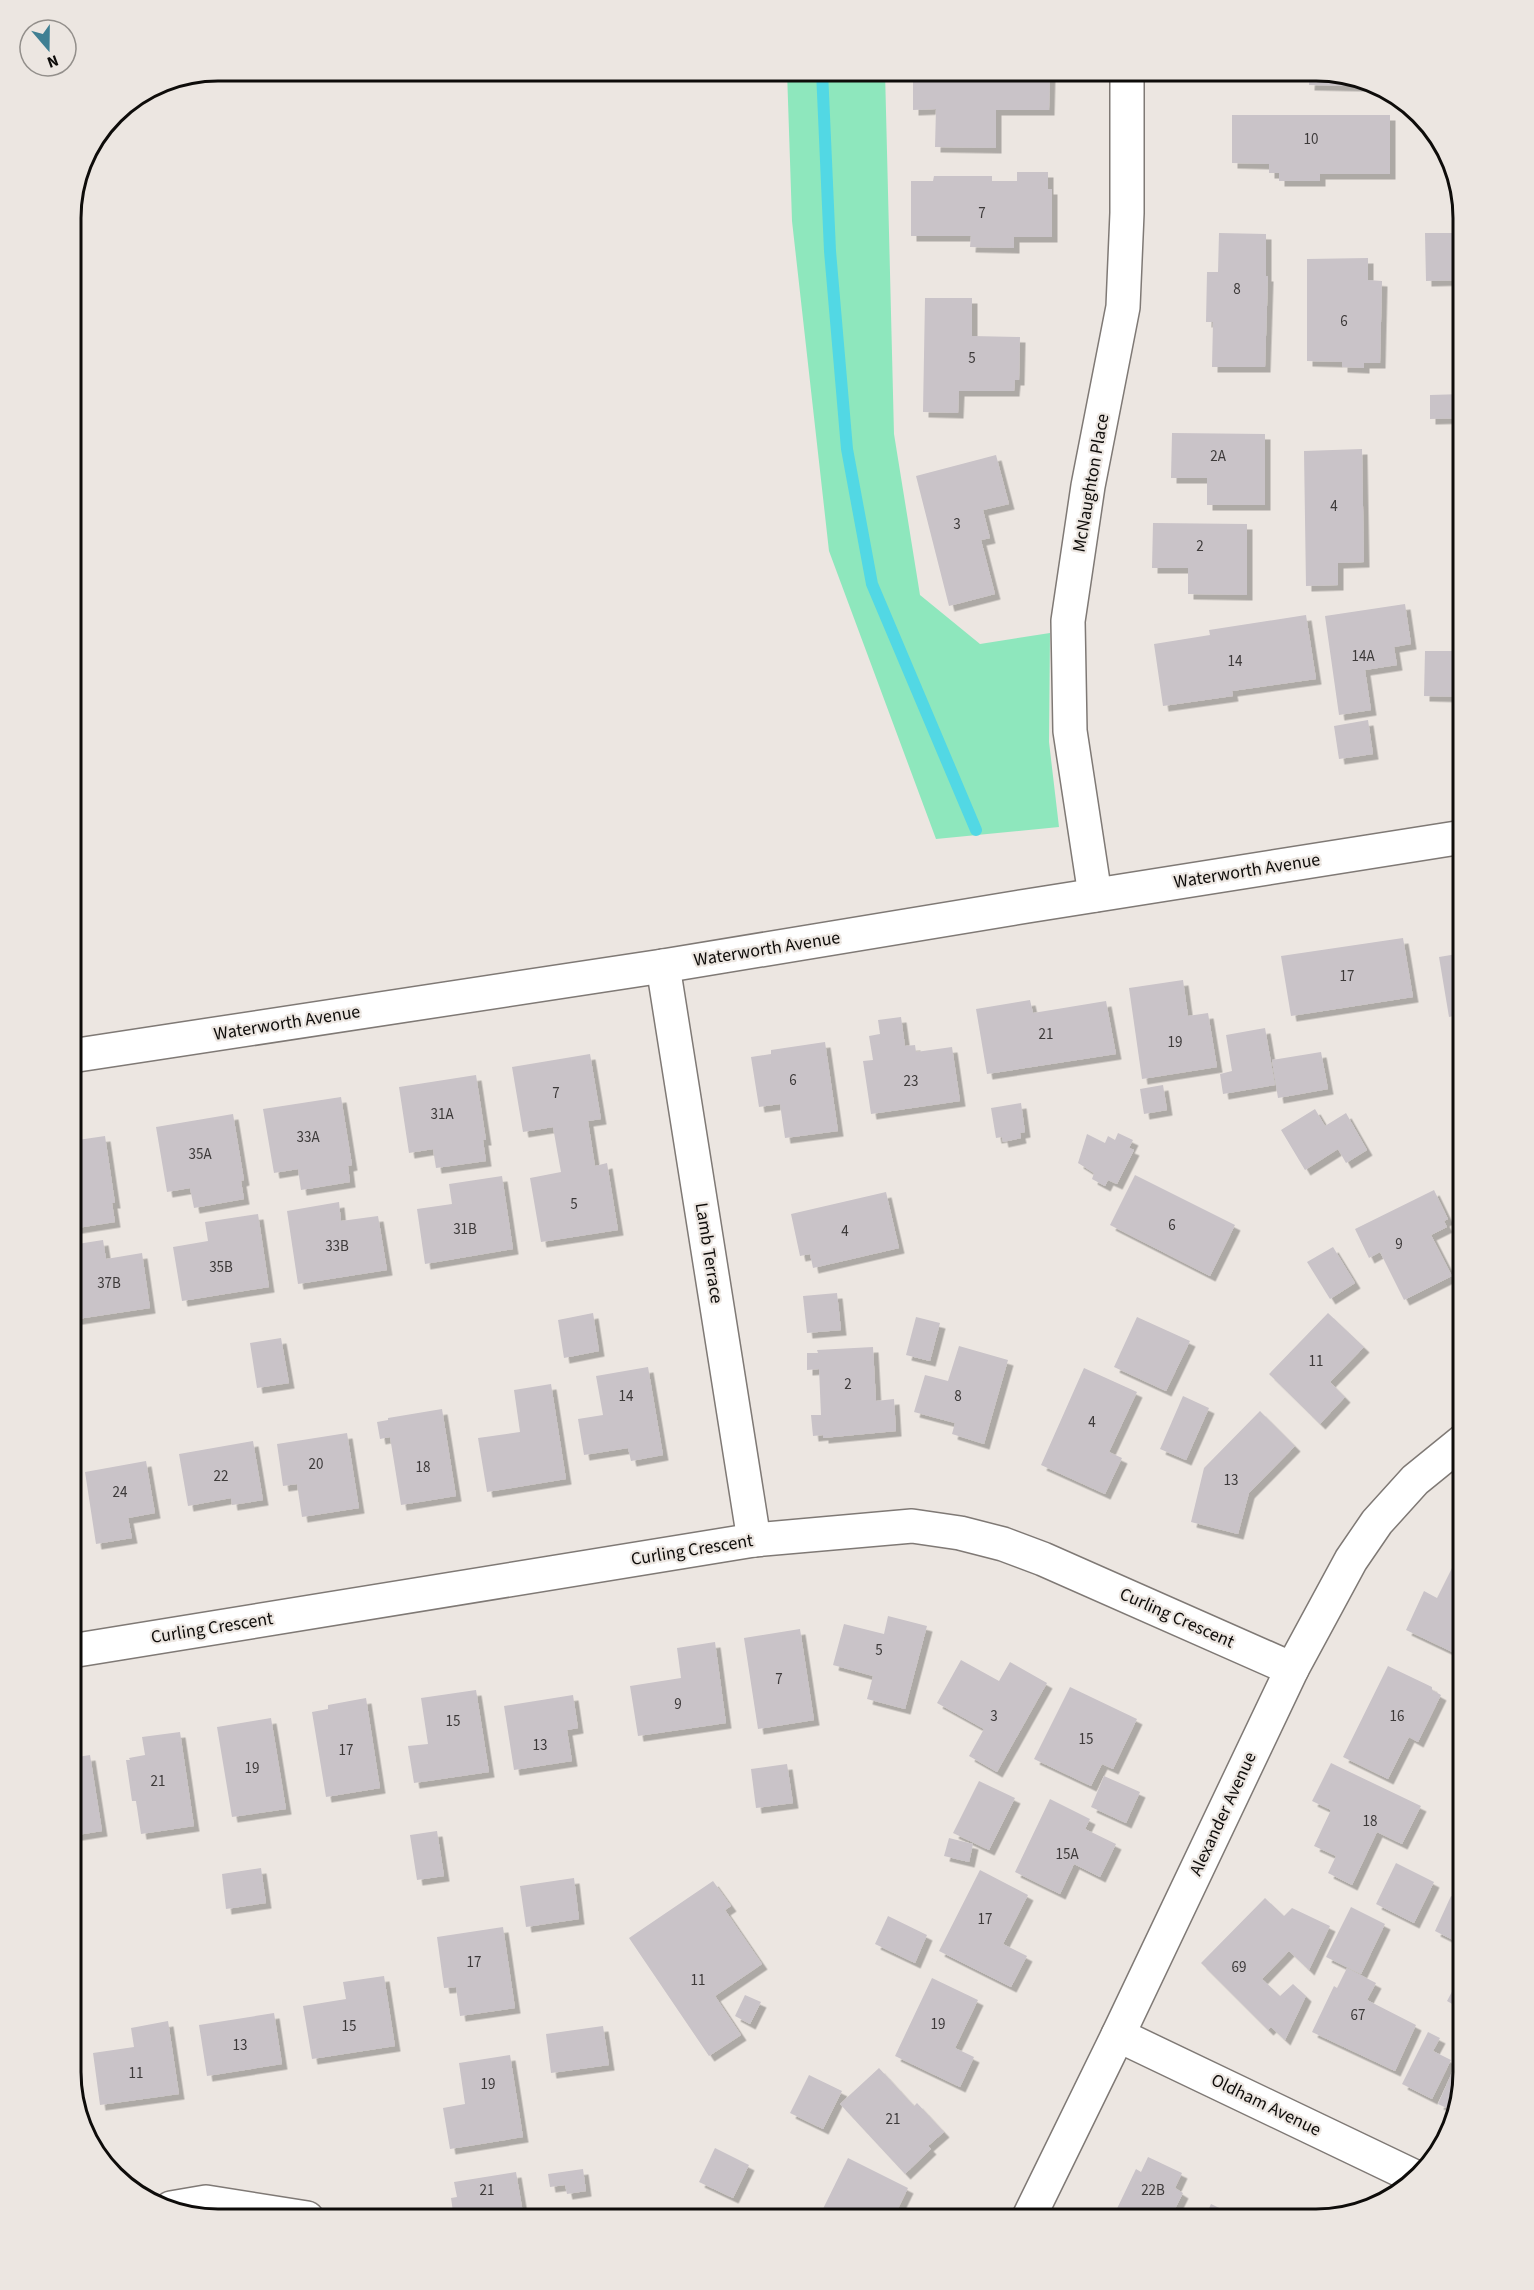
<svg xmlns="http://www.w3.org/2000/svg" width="1534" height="2290" font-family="'Source Sans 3',sans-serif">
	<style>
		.green { fill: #8ee7bd }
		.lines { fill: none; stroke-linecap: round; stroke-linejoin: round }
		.stream { stroke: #52d8e4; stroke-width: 12 }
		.building { fill: #c9c3c8; filter: url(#shadow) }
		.minor-casing { stroke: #7f7975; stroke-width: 36 }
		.minor { stroke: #fff; stroke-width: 33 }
		.labels { text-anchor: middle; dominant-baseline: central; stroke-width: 4.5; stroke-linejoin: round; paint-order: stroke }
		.number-label { font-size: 15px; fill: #3d3a3a }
		.street-label { font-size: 18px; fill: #0e0c0a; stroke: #ece6e1 }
		.rim { fill: none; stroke: #0e0c0a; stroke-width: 3 }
	</style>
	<defs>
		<filter id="shadow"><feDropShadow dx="5.5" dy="5.5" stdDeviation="0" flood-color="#0004"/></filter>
	</defs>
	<rect width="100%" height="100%" fill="#ece6e1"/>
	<!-- green -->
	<path class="green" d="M787,71H885L894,434L920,595L980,644L1050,633L1049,742L1059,827L936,839L829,551L792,221Z"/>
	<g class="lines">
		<!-- stream -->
		<path class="stream" d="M822,71L830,251L847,449L872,584L976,830"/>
	</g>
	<!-- building -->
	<g class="building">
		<path d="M913,71H1050L1049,110H996V148L935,147L936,109L913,110Z"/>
		<path d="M1310,71H1325L1360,83V86L1309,85Z"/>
		<path d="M1232,115H1390V174H1320V181H1279V173H1269V164L1232,163Z"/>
		<path d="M1017,172H1048V189H1052V237H1014V248L970,247L971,236H911V181H933L934,176H992V181H1017Z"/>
		<path d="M1219,233L1266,234V276H1268L1265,367H1212L1213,322H1206L1207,272H1218Z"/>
		<path d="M1425,233H1463V280L1426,281Z"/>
		<path d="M1368,258V280L1382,281L1380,363H1364V368L1342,367V362L1307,361V259Z"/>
		<path d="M925,298H972V336L1020,337L1019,380H1015L1014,391H959L958,413L923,412Z"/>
		<path d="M1463,394V418L1430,419V395Z"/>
		<path d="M1172,433L1265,434V505H1207V478H1171Z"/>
		<path d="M1362,449L1364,562L1338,563V585L1306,586L1304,451Z"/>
		<path d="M996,455L1009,504L983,510L990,538L981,540L995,594L949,606L916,476Z"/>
		<path d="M1153,523L1247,524V595L1188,594V568H1152Z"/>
		<path d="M1405,604L1411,644L1394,647L1397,665L1365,670L1371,710L1339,715L1325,616Z"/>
		<path d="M1306,615L1316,679L1232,691L1233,696L1163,706L1154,644L1210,635L1209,630Z"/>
		<path d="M1425,651H1463V697L1424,696Z"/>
		<path d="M1368,720L1373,754L1339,759L1334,726Z"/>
		<path d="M1403,938L1413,997L1291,1016L1281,956Z"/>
		<path d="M1463,953V1014L1449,1017L1439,957Z"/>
		<path d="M1183,980L1188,1016L1208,1013L1217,1067L1142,1079L1129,988Z"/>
		<path d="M1030,1000L1033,1013L1106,1001L1116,1054L987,1074L976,1009Z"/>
		<path d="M901,1017L905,1046L915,1045L916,1052L952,1047L960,1101L871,1114L863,1061L873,1060L869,1036L880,1034L878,1020Z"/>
		<path d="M1265,1028L1275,1085L1223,1094L1220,1074L1232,1071L1226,1035Z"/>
		<path d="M825,1042L838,1131L785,1138L780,1104L759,1107L751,1057L771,1054V1050Z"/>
		<path d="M1321,1052L1328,1089L1278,1098L1272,1060Z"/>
		<path d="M590,1054L601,1119L588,1121L595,1166L607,1163L618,1230L541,1242L530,1178L561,1172L557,1150L553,1127L523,1132L512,1067Z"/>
		<path d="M476,1075L486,1140H483L486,1161L436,1168L433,1149L409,1153L399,1087Z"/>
		<path d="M1163,1085L1167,1110L1144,1114L1140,1089Z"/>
		<path d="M341,1097L352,1165L348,1166L350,1182L301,1190L298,1169L274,1173L263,1109Z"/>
		<path d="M1021,1103L1025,1132L1020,1133L1021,1138L1003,1142L1002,1137L996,1138L991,1108Z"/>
		<path d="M1315,1109L1325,1126L1346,1113L1367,1150L1346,1163L1338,1149L1305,1170L1281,1130Z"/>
		<path d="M233,1114L244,1180L241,1181L244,1199L194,1208L190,1188L167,1192L156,1127Z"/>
		<path d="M1118,1133L1133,1140L1129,1148L1134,1150L1117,1184L1108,1180L1105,1186L1092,1179L1094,1173L1078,1163L1087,1134L1105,1143L1108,1136L1115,1140Z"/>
		<path d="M105,1136L115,1203H112L115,1222L71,1229V1141Z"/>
		<path d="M1135,1175L1235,1225L1210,1276L1110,1225Z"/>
		<path d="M502,1176L513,1249L425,1264L417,1209L452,1204L449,1184Z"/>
		<path d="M1434,1190L1448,1219L1444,1221L1447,1227L1431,1235L1452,1276L1404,1300L1380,1252L1369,1258L1355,1229Z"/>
		<path d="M886,1192L899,1248L813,1268L810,1254L800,1256L791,1214Z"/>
		<path d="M339,1202L341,1221L378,1216L387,1270L298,1284L287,1211Z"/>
		<path d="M258,1214L269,1287L182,1301L173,1247L208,1241L205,1222Z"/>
		<path d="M103,1240L106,1259L142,1253L150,1308L71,1320V1245Z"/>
		<path d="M1333,1247L1355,1283L1330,1299L1307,1262Z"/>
		<path d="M837,1293L841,1330L807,1333L803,1296Z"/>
		<path d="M593,1313L599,1351L564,1358L558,1320Z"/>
		<path d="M1328,1313L1364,1347L1330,1382L1345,1397L1320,1424L1269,1374Z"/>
		<path d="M916,1317L940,1323L930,1361L906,1355Z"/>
		<path d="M1137,1317L1190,1341L1166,1391L1114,1367Z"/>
		<path d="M281,1338L289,1383L257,1388L250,1343Z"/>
		<path d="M959,1346L1008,1360L984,1444L952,1434L955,1423L914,1412L925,1375L948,1381Z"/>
		<path d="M873,1347L876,1401L894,1399L896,1431L823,1438V1435L813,1436L811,1415H821L819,1369L807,1370V1353H818L817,1350Z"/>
		<path d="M648,1367L663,1455L631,1461L628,1448L584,1455L578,1419L603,1415L596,1376Z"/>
		<path d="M1084,1368L1137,1392L1109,1452L1122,1458L1105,1494L1041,1465Z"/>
		<path d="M551,1384L566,1479L487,1492L478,1438L520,1432L514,1390Z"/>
		<path d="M1183,1396L1209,1408L1186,1460L1160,1449Z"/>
		<path d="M442,1409L456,1496L401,1505L390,1437L380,1439L377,1422L388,1420V1418Z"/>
		<path d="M1260,1411L1295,1446L1249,1493L1238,1534L1191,1522L1204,1468Z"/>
		<path d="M347,1433L359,1508L302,1517L297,1484L283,1486L277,1444Z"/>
		<path d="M253,1441L263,1500L232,1505L231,1498L188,1506L179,1454Z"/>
		<path d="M146,1461L155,1513L128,1518L132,1538L96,1544L85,1472Z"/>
		<path d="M1458,1556L1463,1558V1657L1406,1630L1424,1591L1437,1598Z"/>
		<path d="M888,1616L927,1626L905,1709L867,1699L873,1676L833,1665L844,1624L884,1634Z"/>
		<path d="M800,1629L814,1720L758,1729L744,1638Z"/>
		<path d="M715,1642L726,1723L638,1736L630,1686L681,1678L677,1648Z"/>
		<path d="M961,1660L999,1681L1010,1662L1047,1683L997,1772L969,1756L984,1729L937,1703Z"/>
		<path d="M1388,1666L1432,1687V1690L1441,1695L1418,1742L1409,1737L1388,1779L1343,1757Z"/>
		<path d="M1070,1687L1137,1719L1113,1769L1102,1764L1091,1786L1034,1759Z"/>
		<path d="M476,1690L489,1772L414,1783L408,1746L428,1744L421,1698Z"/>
		<path d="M573,1695L578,1728L567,1730L572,1761L514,1770L504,1706Z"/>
		<path d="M366,1698L380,1788L326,1797L312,1712L328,1709V1705Z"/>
		<path d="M271,1718L286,1809L232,1817L217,1727Z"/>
		<path d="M180,1732L194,1826L141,1834L136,1801H132L126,1760H130L129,1758L145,1755L142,1737Z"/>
		<path d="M90,1755L102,1831L71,1836V1758Z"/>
		<path d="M1331,1763L1421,1806L1402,1844L1377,1832L1352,1885L1328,1873L1336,1856L1314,1846L1331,1810L1312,1801Z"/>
		<path d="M787,1764L793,1803L756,1808L751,1769Z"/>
		<path d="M1104,1776L1140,1792L1126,1823L1091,1807Z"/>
		<path d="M979,1781L1015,1798L989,1850L953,1833Z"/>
		<path d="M1050,1799L1090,1819L1085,1829L1116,1844L1100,1877L1074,1864L1060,1894L1015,1872Z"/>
		<path d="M437,1831L444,1876L417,1880L410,1835Z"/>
		<path d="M949,1838L973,1844L969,1862L944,1856Z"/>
		<path d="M1396,1863L1434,1882L1414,1923L1376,1904Z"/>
		<path d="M261,1868L266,1903L226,1909L222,1874Z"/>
		<path d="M980,1870L1028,1895L1003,1944L1027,1956L1011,1987L939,1951Z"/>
		<path d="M574,1878L579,1919L526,1927L520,1886Z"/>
		<path d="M713,1881L731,1906L725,1910L762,1964L715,1996L741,2035L709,2056L629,1938Z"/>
		<path d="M1451,1896L1463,1902V1925L1455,1941L1435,1931Z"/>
		<path d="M1265,1898L1284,1916L1292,1908L1330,1926L1309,1970L1289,1951L1262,1979L1280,1996L1293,1984L1306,1996L1285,2040L1271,2027L1268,2030L1201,1963Z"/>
		<path d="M1351,1907L1385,1924L1361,1974L1326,1957Z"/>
		<path d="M888,1916L927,1935L915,1963L875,1944Z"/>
		<path d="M503,1927L515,2008L460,2016L456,1987L444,1988L437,1937Z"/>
		<path d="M1347,1968L1376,1983L1367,2000L1416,2025L1395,2071L1312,2032L1334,1986L1337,1988Z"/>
		<path d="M1462,1973L1463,1974V2010L1447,2001Z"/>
		<path d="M384,1976L395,2046L312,2059L303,2006L346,1999L343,1982Z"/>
		<path d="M932,1978L978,2000L955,2048L974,2057L960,2087L895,2056Z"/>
		<path d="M745,1995L761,2002L750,2024L735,2016Z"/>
		<path d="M274,2013L282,2064L207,2076L199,2025Z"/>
		<path d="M168,2021L179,2094L100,2105L93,2053L134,2047L131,2028Z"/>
		<path d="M603,2026L609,2065L551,2073L546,2034Z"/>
		<path d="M1428,2032L1440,2038L1433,2051L1451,2060L1432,2099L1402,2084Z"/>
		<path d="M510,2055L523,2137L450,2149L443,2108L465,2104L459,2063Z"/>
		<path d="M1457,2061L1463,2064V2072L1453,2111L1438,2104Z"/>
		<path d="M879,2068L914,2106L917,2103L944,2132L928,2146L931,2149L905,2174L840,2104Z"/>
		<path d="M809,2075L842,2091L823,2129L790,2113Z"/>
		<path d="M715,2148L749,2165L733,2198L699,2182Z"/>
		<path d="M1148,2157L1182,2173L1175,2188L1183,2193L1170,2219H1112L1136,2169L1141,2172Z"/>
		<path d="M848,2158L908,2188L893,2219H818Z"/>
		<path d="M583,2169L586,2191L567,2194L565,2185L550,2187L548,2174Z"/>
		<path d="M516,2172L524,2219H454L451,2198L457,2197L454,2182Z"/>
		<path d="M1211,2204L1242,2219H1204Z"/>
	</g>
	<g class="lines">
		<!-- minor casing -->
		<g class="minor-casing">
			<g id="minor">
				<path d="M1095,895L1070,731L1068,621L1088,486L1123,307L1127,213V71"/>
				<path d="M663,966L754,1540"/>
				<path d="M71,1056L663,966L1027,906L1463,837"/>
				<path d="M71,1651L754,1540L912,1526L960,1533L1003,1544L1043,1559L1292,1669"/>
				<path d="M1118,2035L1413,2176"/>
				<path d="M171,2208L206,2202L307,2218"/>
				<path d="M1028,2219L1118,2035L1292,1669L1351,1560L1377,1522L1415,1480L1463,1441"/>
			</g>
		</g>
		<!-- minor -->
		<use href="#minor" class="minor"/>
	</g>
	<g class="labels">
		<!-- number labels -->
		<g class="number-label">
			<text x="1311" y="139">10</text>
			<text x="982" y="213">7</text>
			<text x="1237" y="289">8</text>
			<text x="1344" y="321">6</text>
			<text x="972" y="358">5</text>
			<text x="1218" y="456">2A</text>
			<text x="1334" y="506">4</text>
			<text x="957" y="524">3</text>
			<text x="1200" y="546">2</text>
			<text x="1363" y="656">14A</text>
			<text x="1235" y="661">14</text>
			<text x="1347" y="976">17</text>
			<text x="1046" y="1034">21</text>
			<text x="1175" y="1042">19</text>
			<text x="793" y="1080">6</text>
			<text x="911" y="1081">23</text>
			<text x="556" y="1093">7</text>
			<text x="442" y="1114">31A</text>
			<text x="308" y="1137">33A</text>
			<text x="200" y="1154">35A</text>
			<text x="574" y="1204">5</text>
			<text x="1172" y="1225">6</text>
			<text x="465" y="1229">31B</text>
			<text x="845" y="1231">4</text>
			<text x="1399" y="1244">9</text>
			<text x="337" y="1246">33B</text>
			<text x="221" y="1267">35B</text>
			<text x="109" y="1283">37B</text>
			<text x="1316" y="1361">11</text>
			<text x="848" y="1384">2</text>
			<text x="626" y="1396">14</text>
			<text x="958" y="1396">8</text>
			<text x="1092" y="1422">4</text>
			<text x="316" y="1464">20</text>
			<text x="423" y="1467">18</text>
			<text x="221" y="1476">22</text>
			<text x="1231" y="1480">13</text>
			<text x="120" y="1492">24</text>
			<text x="879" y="1650">5</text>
			<text x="779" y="1679">7</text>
			<text x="678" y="1704">9</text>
			<text x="994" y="1716">3</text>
			<text x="1397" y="1716">16</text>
			<text x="453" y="1721">15</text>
			<text x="1086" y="1739">15</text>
			<text x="540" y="1745">13</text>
			<text x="346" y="1750">17</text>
			<text x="252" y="1768">19</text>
			<text x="158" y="1781">21</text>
			<text x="1370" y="1821">18</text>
			<text x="1067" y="1854">15A</text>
			<text x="985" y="1919">17</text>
			<text x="474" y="1962">17</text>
			<text x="1239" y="1967">69</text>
			<text x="698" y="1980">11</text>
			<text x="1358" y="2015">67</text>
			<text x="938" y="2024">19</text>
			<text x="349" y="2026">15</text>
			<text x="240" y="2045">13</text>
			<text x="136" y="2073">11</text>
			<text x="488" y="2084">19</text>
			<text x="893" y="2119">21</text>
			<text x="487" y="2190">21</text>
			<text x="1153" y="2190">22B</text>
		</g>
		<!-- street labels -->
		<g class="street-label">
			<text transform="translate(1091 483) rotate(-80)">McNaughton Place</text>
			<text transform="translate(1247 871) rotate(-9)">Waterworth Avenue</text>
			<text transform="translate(767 949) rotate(-9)">Waterworth Avenue</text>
			<text transform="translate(287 1023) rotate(-9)">Waterworth Avenue</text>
			<text transform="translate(709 1253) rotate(81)">Lamb Terrace</text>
			<text transform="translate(692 1550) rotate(-9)">Curling Crescent</text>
			<text transform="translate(1177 1618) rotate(24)">Curling Crescent</text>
			<text transform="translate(212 1628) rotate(-9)">Curling Crescent</text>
			<text transform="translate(1223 1814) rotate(-65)">Alexander Avenue</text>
			<text transform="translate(1266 2105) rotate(26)">Oldham Avenue</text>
		</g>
	</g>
	<!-- crop -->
	<path d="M0 0H1534V2290H0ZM218 81H1316A137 137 0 0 1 1453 218V2072A137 137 0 0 1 1316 2209H218A137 137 0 0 1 81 2072V218A137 137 0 0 1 218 81Z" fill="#ece6e1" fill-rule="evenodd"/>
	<path class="rim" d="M218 81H1316A137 137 0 0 1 1453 218V2072A137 137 0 0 1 1316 2209H218A137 137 0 0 1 81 2072V218A137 137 0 0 1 218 81Z"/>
	<!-- north arrow -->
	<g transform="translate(48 48) rotate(160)"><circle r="28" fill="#ece6e1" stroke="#938f8b" stroke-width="1.5"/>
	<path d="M0-4.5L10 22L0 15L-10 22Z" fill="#3f7f93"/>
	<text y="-9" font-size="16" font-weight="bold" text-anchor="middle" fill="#0e0c0a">N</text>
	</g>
</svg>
